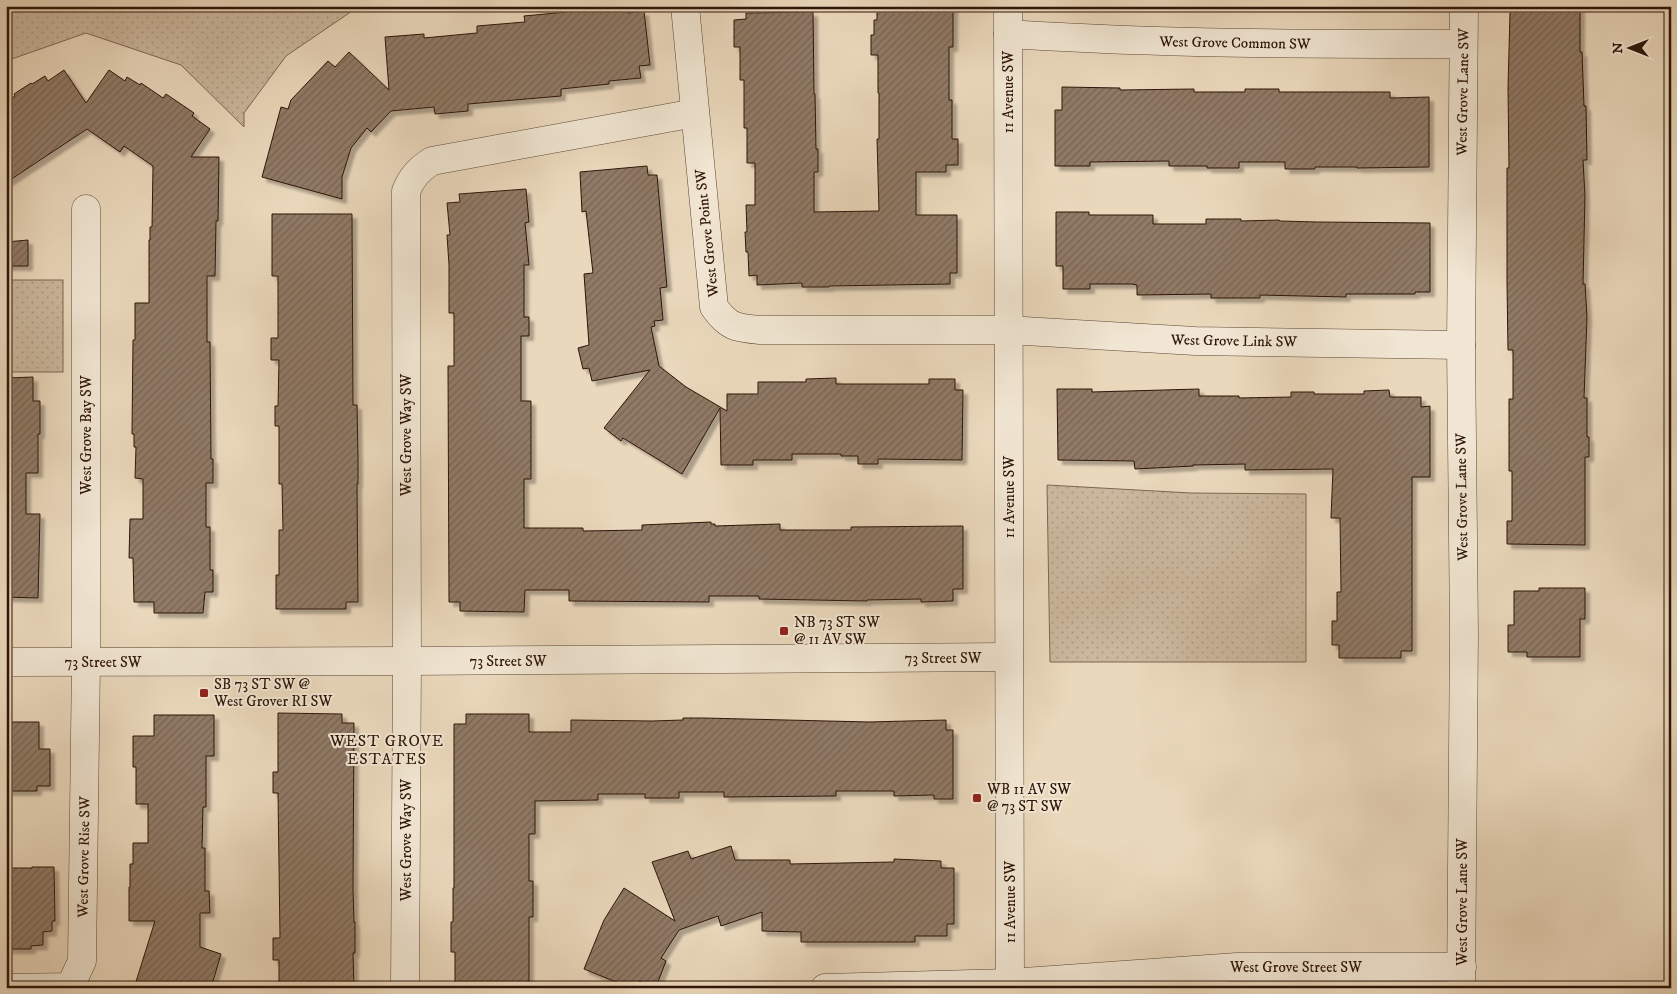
<svg xmlns="http://www.w3.org/2000/svg" width="1677" height="994" font-family="'IM FELL DW Pica',serif">
	<style>
		.green { fill: url(#green-dots); stroke: #7c6652 }
		.building { fill: url(#building-hatch); stroke: #2e1508; filter: url(#shadow) }
		.lines { fill: none; stroke-linecap: round; stroke-linejoin: round }
		.minor-casing { stroke: #5d4635; stroke-width: 29 }
		.minor { stroke: #f1e6d3; stroke-width: 28 }
		.poi-dot { fill: #8f2418; stroke: #f1e6d3; stroke-width: 2 }
		.labels { text-anchor: middle; dominant-baseline: central; stroke-width: 4; stroke-linejoin: round; paint-order: stroke }
		.street-label { font-size: 15px; fill: #2e1508; stroke: #f1e6d3 }
		.poi-label { font-size: 15px; fill: #2e1508; stroke: #f1e6d3; text-anchor: start }
		.neighbourhood-label { font-size: 16px; letter-spacing: 1px; fill: #2e1508; stroke: #f1e6d3 }
	</style>
	<defs>
		<pattern id="green-dots" width="8" height="8" patternUnits="userSpaceOnUse" patternTransform="scale(1.25)"><rect width="8" height="8" fill="#cab79d"/><path d="M2 2h.1M6 6h.1" fill="none" stroke="#ae9c86" stroke-width="1.8" stroke-linecap="round"/></pattern>
		<pattern id="building-hatch" width="6" height="6" patternUnits="userSpaceOnUse" patternTransform="scale(1.25)"><rect width="6" height="6" fill="#907a66"/><path d="M-1 1l2-2M0 6l6-6M5 7l2-2" fill="none" stroke="#766352"/></pattern>
		<filter id="shadow"><feDropShadow dx="4.5" dy="4.5" stdDeviation="1" flood-color="#0004"/></filter>
	</defs>
	<rect width="100%" height="100%" fill="#ead8bc"/>
	<filter id="stains"><feTurbulence type="fractalNoise" baseFrequency=".004" numOctaves="4"/><feColorMatrix values="0 0 0 0 .2 0 0 0 0 .09 0 0 0 0 .02 0 0 0 .5 -.17"/></filter>
	<radialGradient id="worn" r=".72"><stop offset=".6" stop-color="#630" stop-opacity="0"/><stop offset="1" stop-color="#630" stop-opacity=".3"/></radialGradient>
	<!-- green -->
	<g class="green">
		<path d="M6,6H378L355,9L286,56L244,113V127L181,65L86,33L6,61Z"/>
		<rect x="6" y="280" width="57" height="92"/>
		<path d="M1047,485L1191,493L1306,494V662H1050Z"/>
	</g>
	<!-- building -->
	<g class="building">
		<path d="M582,6H627V13L644,11L650,65L639,66L641,78L609,81V84L561,89V96L468,104V111L435,114L434,107L391,111L371,132L367,128L351,148L342,177V199L262,177L281,107L288,109L291,100L328,61L335,67L349,52L389,90L385,37L424,34V38L477,33V26L525,22L524,16L566,12L565,8Z"/>
		<path d="M877,6H953V47H949V100H952V139H958V165H946V172H916V215H957V273H950V284L829,286V287H802V283L757,285V275L749,276L748,252H746L745,232H747L746,205H755V163H747V128H744V80H740V47H734V20L746,19V13L813,12L814,94H815L816,149H818V172H814V212L879,211L877,139H879V93H878V55H871V35H874V20H877Z"/>
		<path d="M1511,6H1580V52H1582L1584,106H1586L1587,160H1583L1585,196L1583,284H1585L1587,317L1584,398H1587V437H1589V457H1585V545L1507,544V521H1512V471H1509V399H1513V350H1508L1507,282V168H1509L1508,88L1510,13H1511Z"/>
		<path d="M64,70L86,103L109,70L125,81L127,77L140,85L141,83L163,98L166,94L194,113L192,116L210,129L191,157H219L218,221H216L215,276H207V342H210L211,459H213V483H206V527H210V570H213V592H205L203,613H154V602H134L133,558H129L130,519H143V479L135,478L136,447H134V434H132L133,340H135V303H149V240H150V227H152L153,166L124,146L120,152L87,129L7,182L6,102L15,96L14,94L31,83L32,84L45,76L48,81Z"/>
		<path d="M1062,87L1120,88V90L1194,89V92H1245V89H1279V92H1390V98L1429,97V167L1357,168V167H1315V169H1285V162H1239V168H1207V166H1169V161L1090,162V166H1055V110H1062Z"/>
		<path d="M647,166L648,175H657L667,287L660,288L663,320L654,321L655,326L651,327L659,366L686,387L727,411V394H758V382H806V379L836,378V384H929V379H955V390H963L962,460L878,459V464H858V456H841V454H792V460H753V465H721L720,408L682,474L623,438L621,441L604,428L650,370L592,381L589,368L583,369L578,348L589,345L584,274L593,273L586,211L582,212L580,172Z"/>
		<path d="M526,189L529,222L525,223L529,265H524V317H529V336H521V401H531V479H524V528H583V531L642,530V525L711,522V524H715V526L780,524V530H851V527L963,526V589H953V601L921,602V599L867,600V601L759,599V596H709V602L569,601V590H525L524,612L460,611V602H449L448,366H454V313H449V265L447,235H450L447,203L460,202L459,194Z"/>
		<path d="M1056,212H1089V215H1153V224H1206V219H1241V221L1279,220L1280,221L1317,222L1430,223V292H1415V294H1346V297L1260,295V298H1211V294L1137,295V285L1132,284H1090V289H1063V266H1056Z"/>
		<path d="M272,214H352L353,405H357L358,457V484H357L358,602H346V609H276V575H279V530H283L282,484H279V426H275V406H278L279,360H271V338H278V276H272Z"/>
		<path d="M28,240V266H6V242Z"/>
		<path d="M33,377V401H40V434H38V473H26V514H40L38,598L6,597V378Z"/>
		<path d="M1057,389H1092V392L1199,389V396H1239V398L1291,397V392H1314V394H1364V391L1389,390L1390,397H1421V407L1430,406V477H1412V651H1401V658H1339V645H1332V621H1337V592H1341L1340,518H1331L1333,469L1245,470V464L1193,465V466L1135,469L1134,461L1058,460Z"/>
		<path d="M1539,588H1585V619H1580V657H1527V652H1508V625H1514V591H1539Z"/>
		<path d="M278,713L342,714V723H354L353,889L354,922H355V953H353L354,988H279V960H273V938H280L278,793H273V772H278Z"/>
		<path d="M466,714H529V732H571V720L652,721L683,720V718H703L869,722L946,720V730H953V799H934V795L894,796V791H836V796L724,797V792H679V798H645V794H598V800L535,801V834H529V881H533V917H529V988H455V952H451V922H453V888H454V724H466Z"/>
		<path d="M154,715H214V756H206V807H203L202,848H205V891H209L210,913H200V947L221,954L211,988H134L155,921H129V887H130V864H133V843H148V804H136V767H133V736H154Z"/>
		<path d="M12,722H39V749H50V786H37V791H6V725H12Z"/>
		<path d="M731,846L735,860H790V864L894,862V859L941,861V868H954V924H947V936H915V942H801V932L762,931V912L721,926L718,916L679,930L661,958L666,961L656,987L639,981L637,988H631L584,969L604,920L624,888L675,921L652,862L688,851L691,859Z"/>
		<path d="M32,867H54L55,921H52V931L43,932V945L31,946V949H6V868H32Z"/>
	</g>
	<g class="lines">
		<!-- minor casing -->
		<g class="minor-casing">
			<g id="minor">
				<path d="M685,6L714,307C728,327 736,328 760,330H1008L1195,341L1461,345"/>
				<path d="M1008,6L1010,988"/>
				<path d="M1008,34C1160,44 1311,44 1463,44"/>
				<path d="M6,662L407,661L1009,657"/>
				<path d="M6,988L70,987L82,961L86,662V209"/>
				<path d="M405,988L407,661L406,191C412,177 419,169 432,161L695,113"/>
				<path d="M825,988L1010,983L1237,967H1462"/>
				<path d="M1461,988L1464,633L1461,345L1464,6"/>
			</g>
		</g>
		<!-- minor -->
		<use href="#minor" class="minor"/>
	</g>
	<!-- markers -->
	<g class="poi-dot">
		<rect x="779" y="626" width="10" height="10" rx="2.5"/>
		<rect x="199" y="688" width="10" height="10" rx="2.5"/>
		<rect x="972" y="793" width="10" height="10" rx="2.5"/>
	</g>
	<g class="labels">
		<!-- street labels -->
		<g class="street-label">
			<text transform="translate(1235 43) rotate(1)">West Grove Common SW</text>
			<text transform="translate(1008 92) rotate(-90)">11 Avenue SW</text>
			<text transform="translate(1463 92) rotate(-89)">West Grove Lane SW</text>
			<text transform="translate(707 233) rotate(-96)">West Grove Point SW</text>
			<text transform="translate(1234 341) rotate(1)">West Grove Link SW</text>
			<text transform="translate(86 435) rotate(-90)">West Grove Bay SW</text>
			<text transform="translate(406 435) rotate(-90)">West Grove Way SW</text>
			<text transform="translate(1009 497) rotate(-90)">11 Avenue SW</text>
			<text transform="translate(1462 497) rotate(-91)">West Grove Lane SW</text>
			<text x="943" y="658">73 Street SW</text>
			<text x="508" y="661">73 Street SW</text>
			<text x="103" y="662">73 Street SW</text>
			<text transform="translate(406 840) rotate(-90)">West Grove Way SW</text>
			<text transform="translate(84 857) rotate(-89)">West Grove Rise SW</text>
			<text transform="translate(1010 902) rotate(-90)">11 Avenue SW</text>
			<text transform="translate(1462 902) rotate(-90)">West Grove Lane SW</text>
			<text x="1296" y="967">West Grove Street SW</text>
		</g>
		<!-- poi labels -->
		<g class="poi-label">
			<text x="794" y="622">NB 73 ST SW<tspan x="794" dy="17">@ 11 AV SW</tspan></text>
			<text x="214" y="684">SB 73 ST SW @<tspan x="214" dy="17">West Grover RI SW</tspan></text>
			<text x="987" y="789">WB 11 AV SW<tspan x="987" dy="17">@ 73 ST SW</tspan></text>
		</g>
		<!-- neighbourhood labels -->
		<g class="neighbourhood-label">
			<text x="387" y="741">WEST GROVE<tspan x="387" dy="18">ESTATES</tspan></text>
		</g>
	</g>
	<!-- margin -->
	<rect width="1677" height="994" fill="none" stroke="#ead8bc" stroke-width="25"/>
	<rect x="8" y="8" width="1662" height="979" fill="none" stroke="#2e1508" stroke-width="2.5"/>
	<rect x="12" y="12" width="1652" height="969" fill="none" stroke="#2e1508"/>
	<!-- north arrow -->
	<g transform="translate(1630 48) rotate(270)" stroke="#f1e6d3" stroke-width="4" paint-order="stroke">
	<path d="M0-4L9 19L0 12L-9 19Z" fill="#2e1508"/>
	<text y="-8" font-size="14" font-weight="bold" text-anchor="middle" fill="#2e1508">N</text>
	</g>
	<rect width="100%" height="100%" filter="url(#stains)"/>
	<rect width="100%" height="100%" fill="url(#worn)"/>
</svg>
